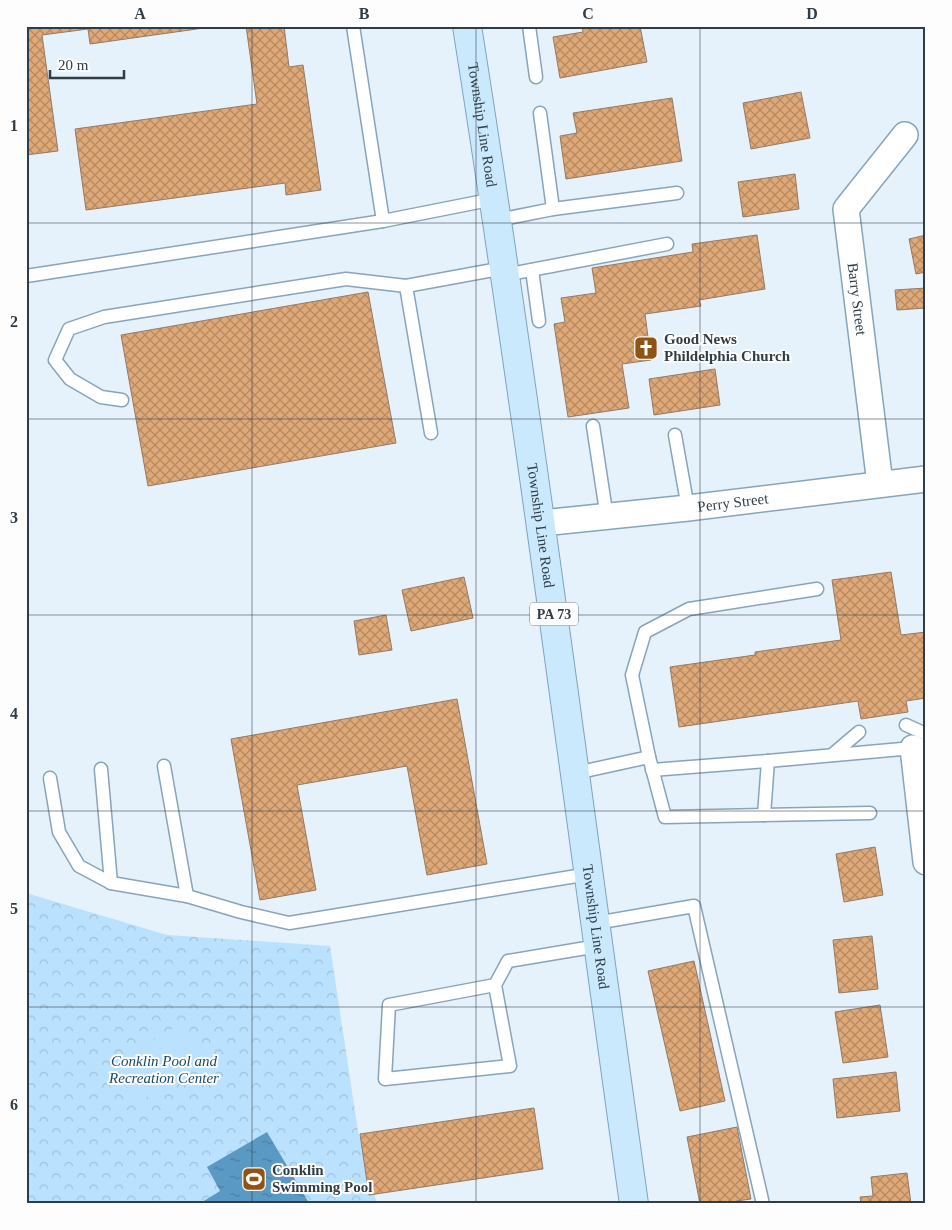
<svg xmlns="http://www.w3.org/2000/svg" width="952" height="1230" font-family="Georgia,serif">
	<style>
		.park { fill: url(#park-crowns) }
		.pitch { fill: #bae1fe }
		.water { fill: url(#water-ripples) }
		.building { fill: url(#building-cross-hatch); stroke: #947a64 }
		.lines { fill: none; stroke-linecap: round; stroke-linejoin: round }
		.service-casing { stroke: #87a4ba; stroke-width: 15 }
		.minor-casing { stroke: #87a4ba; stroke-width: 28 }
		.primary-casing { stroke: #7ea3bc; stroke-width: 30 }
		.service { stroke: #fff; stroke-width: 12 }
		.minor { stroke: #fff; stroke-width: 25 }
		.primary { stroke: #cbe9fd; stroke-width: 28 }
		.grid { fill: none; stroke: #303d46; stroke-width: 1; stroke-opacity: 0.55 }
		.labels { text-anchor: middle; dominant-baseline: central; stroke-width: 4; stroke-linejoin: round; paint-order: stroke }
		.shield { fill: #fdfdfd; stroke: #6e777d; stroke-width: 1 }
		.shield-label { font-size: 14px; font-weight: bold; fill: #303d46 }
		.street-label { font-size: 15px; fill: #303d46; stroke: #fdfdfd }
		.poi-label { font-size: 15px; font-weight: bold; fill: #303d46; stroke: #fdfdfd; text-anchor: start }
		.park-label { font-size: 15px; font-style: italic; fill: #194a68; stroke: #fdfdfd }
		.neatline { fill: none; stroke: #303d46; stroke-width: 2 }
		.grid-label { font-size: 16px; text-anchor: middle; font-weight: bold; fill: #303d46 }
	</style>
	<defs>
		<pattern id="park-crowns" width="20" height="18" patternUnits="userSpaceOnUse" patternTransform="scale(1.25)"><rect width="20" height="18" fill="#bae1fe"/><path d="M2 6a3 3 0 1 1 6 0M12 15a3 3 0 1 1 6 0" fill="none" stroke="#a0c2db"/></pattern>
		<pattern id="water-ripples" width="26" height="14" patternUnits="userSpaceOnUse" patternTransform="scale(1.25)"><rect width="26" height="14" fill="#5a99c4"/><path d="M2 4q2-2 4 0t4 0M15 11q2-2 4 0t4 0" fill="none" stroke="#4b7ea1"/></pattern>
		<pattern id="building-cross-hatch" width="8" height="8" patternUnits="userSpaceOnUse" patternTransform="scale(1.25)"><rect width="8" height="8" fill="#dfa877"/><path d="M0 0l8 8M0 8l8-8" fill="none" stroke="#b58a63"/></pattern>
	</defs>
	<rect width="100%" height="100%" fill="#e5f2fb"/>
	<!-- park -->
	<path class="park" d="M26,893L167,935L330,946L358,1131L377,1204H26Z"/>
	<!-- pitch -->
	<path class="pitch" d="M183,1023L206,1062L136,1103L114,1062Z"/>
	<!-- water -->
	<path class="water" d="M267,1132L309,1203L199,1204L220,1191L207,1167Z"/>
	<!-- building -->
	<g class="building">
		<path d="M26,26H218L90,44L88,29L42,35L58,151L26,155Z"/>
		<path d="M246,26H284L289,67L303,65L321,190L286,195L285,183L86,210L75,129L257,104Z"/>
		<path d="M582,26H640L647,62L560,78L553,37L583,32Z"/>
		<path d="M801,92L810,138L751,149L743,103Z"/>
		<path d="M672,98L682,161L566,179L560,136L577,133L573,113Z"/>
		<path d="M795,174L799,209L743,217L738,182Z"/>
		<path d="M757,235L765,289L699,300L701,306L645,314L651,360L622,364L629,408L568,417L554,324L565,322L561,298L596,293L592,268L693,252L692,244Z"/>
		<path d="M926,235V272L916,274L909,239Z"/>
		<path d="M926,288V308L897,310L895,290Z"/>
		<path d="M368,292L396,443L148,486L121,335Z"/>
		<path d="M715,369L720,405L654,415L649,379Z"/>
		<path d="M891,572L901,635L926,632V698L906,701L908,712L861,719L858,701L679,727L670,667L755,655V652L841,640L832,580Z"/>
		<path d="M464,577L473,618L411,631L402,590Z"/>
		<path d="M386,615L392,650L359,655L354,621Z"/>
		<path d="M457,699L487,864L427,875L407,766L297,785L316,890L260,900L231,739Z"/>
		<path d="M875,847L883,895L844,902L836,854Z"/>
		<path d="M872,936L878,989L839,993L833,940Z"/>
		<path d="M694,961L725,1101L680,1111L648,971Z"/>
		<path d="M880,1005L888,1057L843,1063L835,1012Z"/>
		<path d="M896,1072L900,1111L837,1118L833,1079Z"/>
		<path d="M534,1108L543,1169L369,1195L360,1134Z"/>
		<path d="M737,1127L751,1199L736,1201L737,1204H700L687,1137Z"/>
		<path d="M907,1173L911,1204H861L860,1197L873,1196L871,1177Z"/>
	</g>
	<g class="lines">
		<!-- service casing -->
		<g class="service-casing">
			<g id="service">
				<path d="M353,26L383,221L494,199"/>
				<path d="M529,26L536,77"/>
				<path d="M540,113L553,209"/>
				<path d="M498,220L553,209L677,193"/>
				<path d="M532,270L539,321"/>
				<path d="M505,275L667,244"/>
				<path d="M26,276L383,221"/>
				<path d="M122,400L101,397L70,379L55,360L69,329L104,317L346,279L406,286"/>
				<path d="M593,426L607,518"/>
				<path d="M431,433L406,286L504,268"/>
				<path d="M675,435L688,508"/>
				<path d="M906,725L926,734"/>
				<path d="M832,755L859,732"/>
				<path d="M649,757L665,817L870,813"/>
				<path d="M164,766L187,896L241,912L289,923L589,874"/>
				<path d="M101,769L111,883L187,896"/>
				<path d="M652,770L768,761"/>
				<path d="M576,773L649,757L632,675L645,632L689,609L817,589"/>
				<path d="M50,778L59,832L79,866L111,883"/>
				<path d="M764,815L768,761L913,748L926,744"/>
				<path d="M596,923L694,906L763,1204"/>
				<path d="M495,985L389,1005L385,1079L510,1066L495,985L508,961L598,946"/>
			</g>
		</g>
		<!-- minor casing -->
		<g class="minor-casing">
			<g id="minor">
				<path d="M880,484L846,209L905,135"/>
				<path id="s1" d="M542,523L688,508L926,479"/>
				<path d="M913,748L926,862"/>
			</g>
		</g>
		<!-- primary casing -->
		<g class="primary-casing">
			<g id="primary">
				<path id="s2" d="M467,26C529,418 579,811 634,1204"/>
			</g>
		</g>
		<!-- service -->
		<use href="#service" class="service"/>
		<!-- minor -->
		<use href="#minor" class="minor"/>
		<!-- primary -->
		<use href="#primary" class="primary"/>
	</g>
	<!-- grid -->
	<path class="grid" d="M252,26V1204M476,26V1204M700,26V1204M26,223H926M26,419H926M26,615H926M26,811H926M26,1007H926"/>
	<!-- icons -->
	<defs>
		<g id="church-square" transform="scale(1.25)"><rect x="-9" y="-9" width="18" height="18" rx="4" fill="#8f5413" stroke="#fdfdfd"/><path d="M-1.2-6h2.4v3.5h3.3v2.4h-3.3V6h-2.4V-.1h-3.3v-2.4h3.3Z" fill="#fff"/></g>
		<g id="stadium-square" transform="scale(1.25)"><rect x="-9" y="-9" width="18" height="18" rx="4" fill="#8f5413" stroke="#fdfdfd"/><path d="M0-5a6.5 5 0 1 0 0 10a6.5 5 0 1 0 0-10ZM-3.5-1.8h7v3.6h-7Z" fill="#fff"/></g>
	</defs>
	<g fill-rule="evenodd">
		<use href="#church-square" x="646" y="348"/>
		<use href="#stadium-square" x="254" y="1179"/>
	</g>
	<g class="labels">
		<!-- shield labels -->
		<rect class="shield" x="530" y="602.5" width="48" height="23" rx="4"/>
		<g class="shield-label">
			<text x="554" y="614">PA 73</text>
		</g>
		<!-- street labels -->
		<g class="street-label">
			<text stroke="none"><textPath href="#s2" startOffset="100">Township Line Road</textPath></text>
			<text transform="translate(857 299) rotate(83)">Barry Street</text>
			<text stroke="none"><textPath href="#s1" startOffset="192">Perry Street</textPath></text>
			<text stroke="none"><textPath href="#s2" startOffset="505">Township Line Road</textPath></text>
			<text stroke="none"><textPath href="#s2" startOffset="910">Township Line Road</textPath></text>
		</g>
		<!-- poi labels -->
		<g class="poi-label">
			<text x="664" y="339">Good News<tspan x="664" dy="17">Phildelphia Church</tspan></text>
			<text x="272" y="1170">Conklin<tspan x="272" dy="17">Swimming Pool</tspan></text>
		</g>
		<!-- park labels -->
		<g class="park-label">
			<text x="164" y="1061">Conklin Pool and<tspan x="164" dy="17">Recreation Center</tspan></text>
		</g>
	</g>
	<!-- border -->
	<rect width="952" height="1230" fill="none" stroke="#fdfdfd" stroke-width="55"/>
	<!-- scale -->
	<path d="M50 70v8h74v-8" fill="none" stroke="#303d46" stroke-width="2.5"/>
	<text x="58" y="70" font-size="15" fill="#303d46" stroke="#fdfdfd" stroke-width="4" paint-order="stroke">20 m</text>
	<rect x="28" y="28" width="896" height="1174" class="neatline"/>
	<g class="grid-label">
		<text x="140" y="19">A</text>
		<text x="364" y="19">B</text>
		<text x="588" y="19">C</text>
		<text x="812" y="19">D</text>
		<text x="14" y="131">1</text>
		<text x="14" y="327">2</text>
		<text x="14" y="523">3</text>
		<text x="14" y="719">4</text>
		<text x="14" y="914">5</text>
		<text x="14" y="1110">6</text>
	</g>
</svg>
